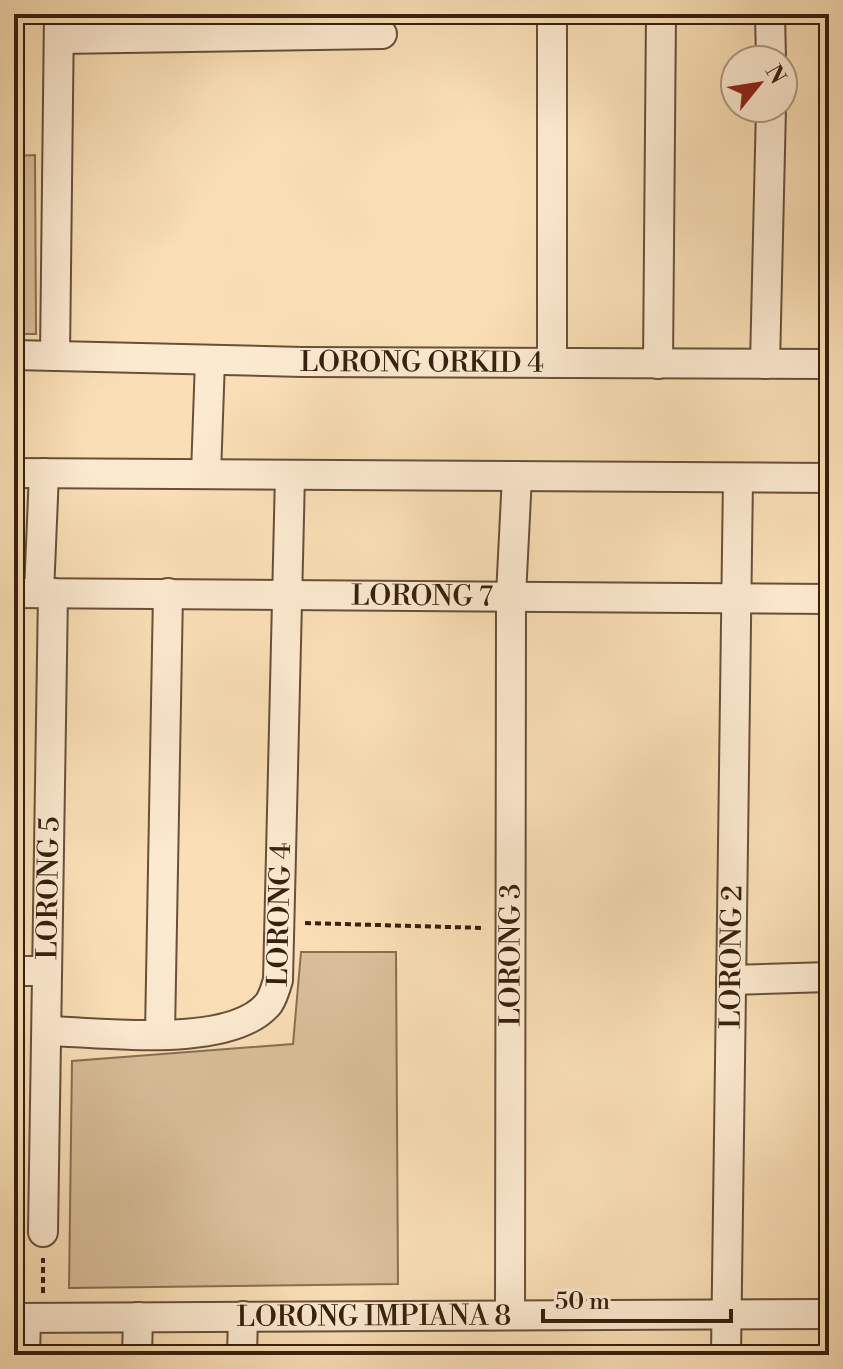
<svg xmlns="http://www.w3.org/2000/svg" width="843" height="1369" font-family="'Libre Bodoni',serif">
	<style>
		.green { fill: #d9bf9a; stroke: #887054; stroke-width: 2 }
		.lines { fill: none; stroke-linecap: round; stroke-linejoin: round }
		.minor-casing { stroke: #685039; stroke-width: 32 }
		.path { stroke: #37200f; stroke-width: 4; stroke-dasharray: 6 4; stroke-linecap: butt }
		.minor { stroke: #fcead0; stroke-width: 28 }
		.labels { text-anchor: middle; dominant-baseline: central; stroke-width: 6; stroke-linejoin: round; paint-order: stroke }
		.street-label { font-size: 28px; fill: #37200f; stroke: #fcead0 }
	</style>
	<rect width="100%" height="100%" fill="#fadfb6"/>
	<filter id="stains"><feTurbulence type="fractalNoise" baseFrequency=".0025" numOctaves="4"/><feColorMatrix values="0 0 0 0 .2 0 0 0 0 .09 0 0 0 0 .02 0 0 0 .5 -.17"/></filter>
	<radialGradient id="worn" r=".72"><stop offset=".6" stop-color="#630" stop-opacity="0"/><stop offset="1" stop-color="#630" stop-opacity=".3"/></radialGradient>
	<!-- green -->
	<g class="green">
		<path d="M35,155L36,334H14V156Z"/>
		<path d="M301,952H396L398,1284L69,1288L72,1061L293,1044Z"/>
	</g>
	<g class="lines">
		<!-- minor casing -->
		<g class="minor-casing">
			<g id="minor">
				<path d="M552,14V363"/>
				<path d="M770,14L771,60"/>
				<path d="M59,39L382,34"/>
				<path id="s1" d="M14,355L303,362L829,364"/>
				<path d="M55,356L59,14"/>
				<path d="M658,364L661,14"/>
				<path d="M765,364L771,108"/>
				<path d="M14,473L829,478"/>
				<path d="M206,474L210,360"/>
				<path id="s2" d="M14,593L829,599"/>
				<path d="M39,593L44,473"/>
				<path d="M14,971H47"/>
				<path d="M731,980L829,977"/>
				<path id="s3" d="M47,1031C101,1032 232,1050 269,1003C273,997 276,987 278,980L290,475"/>
				<path d="M160,1034L168,593"/>
				<path id="s4" d="M43,1232L53,593"/>
				<path id="s5" d="M510,1315L511,596L517,476"/>
				<path id="s6" d="M14,1318L829,1314"/>
				<path d="M25,1355L26,1318"/>
				<path d="M137,1355L138,1317"/>
				<path d="M242,1355L243,1316"/>
				<path id="s7" d="M726,1355L738,478"/>
			</g>
		</g>
		<!-- path -->
		<g class="path">
			<path d="M305,923L485,928"/>
			<path d="M43,1293V1258"/>
		</g>
		<!-- minor -->
		<use href="#minor" class="minor"/>
	</g>
	<g class="labels">
		<!-- street labels -->
		<g class="street-label">
			<text stroke="none"><textPath href="#s1" startOffset="408">LORONG ORKID 4</textPath></text>
			<text stroke="none"><textPath href="#s2" startOffset="408">LORONG 7</textPath></text>
			<text stroke="none"><textPath href="#s4" startOffset="344">LORONG 5</textPath></text>
			<text stroke="none"><textPath href="#s3" startOffset="320">LORONG 4</textPath></text>
			<text stroke="none"><textPath href="#s5" startOffset="360">LORONG 3</textPath></text>
			<text stroke="none"><textPath href="#s7" startOffset="398">LORONG 2</textPath></text>
			<text stroke="none"><textPath href="#s6" startOffset="360">LORONG IMPIANA 8</textPath></text>
		</g>
	</g>
	<!-- margin -->
	<rect width="843" height="1369" fill="none" stroke="#fadfb6" stroke-width="48"/>
	<rect x="16" y="16" width="811" height="1337" fill="none" stroke="#37200f" stroke-width="4"/>
	<rect x="24" y="24" width="795" height="1321" fill="none" stroke="#37200f" stroke-width="2"/>
	<!-- north arrow -->
	<g transform="translate(759 84) rotate(60)"><circle r="38" fill="#fcead0" stroke="#ad9983" stroke-width="2"/>
	<path d="M0-6L14 30L0 20L-14 30Z" fill="#8f2418"/>
	<text y="-12" font-size="22" font-weight="bold" text-anchor="middle" fill="#37200f">N</text>
	</g>
	<!-- scale -->
	<path d="M543 1309v12h188v-12" fill="none" stroke="#37200f" stroke-width="4"/>
	<text x="555" y="1309" font-size="24" fill="#37200f" stroke="#fcead0" stroke-width="6" paint-order="stroke">50 m</text>
	<rect width="100%" height="100%" filter="url(#stains)"/>
	<rect width="100%" height="100%" fill="url(#worn)"/>
</svg>
